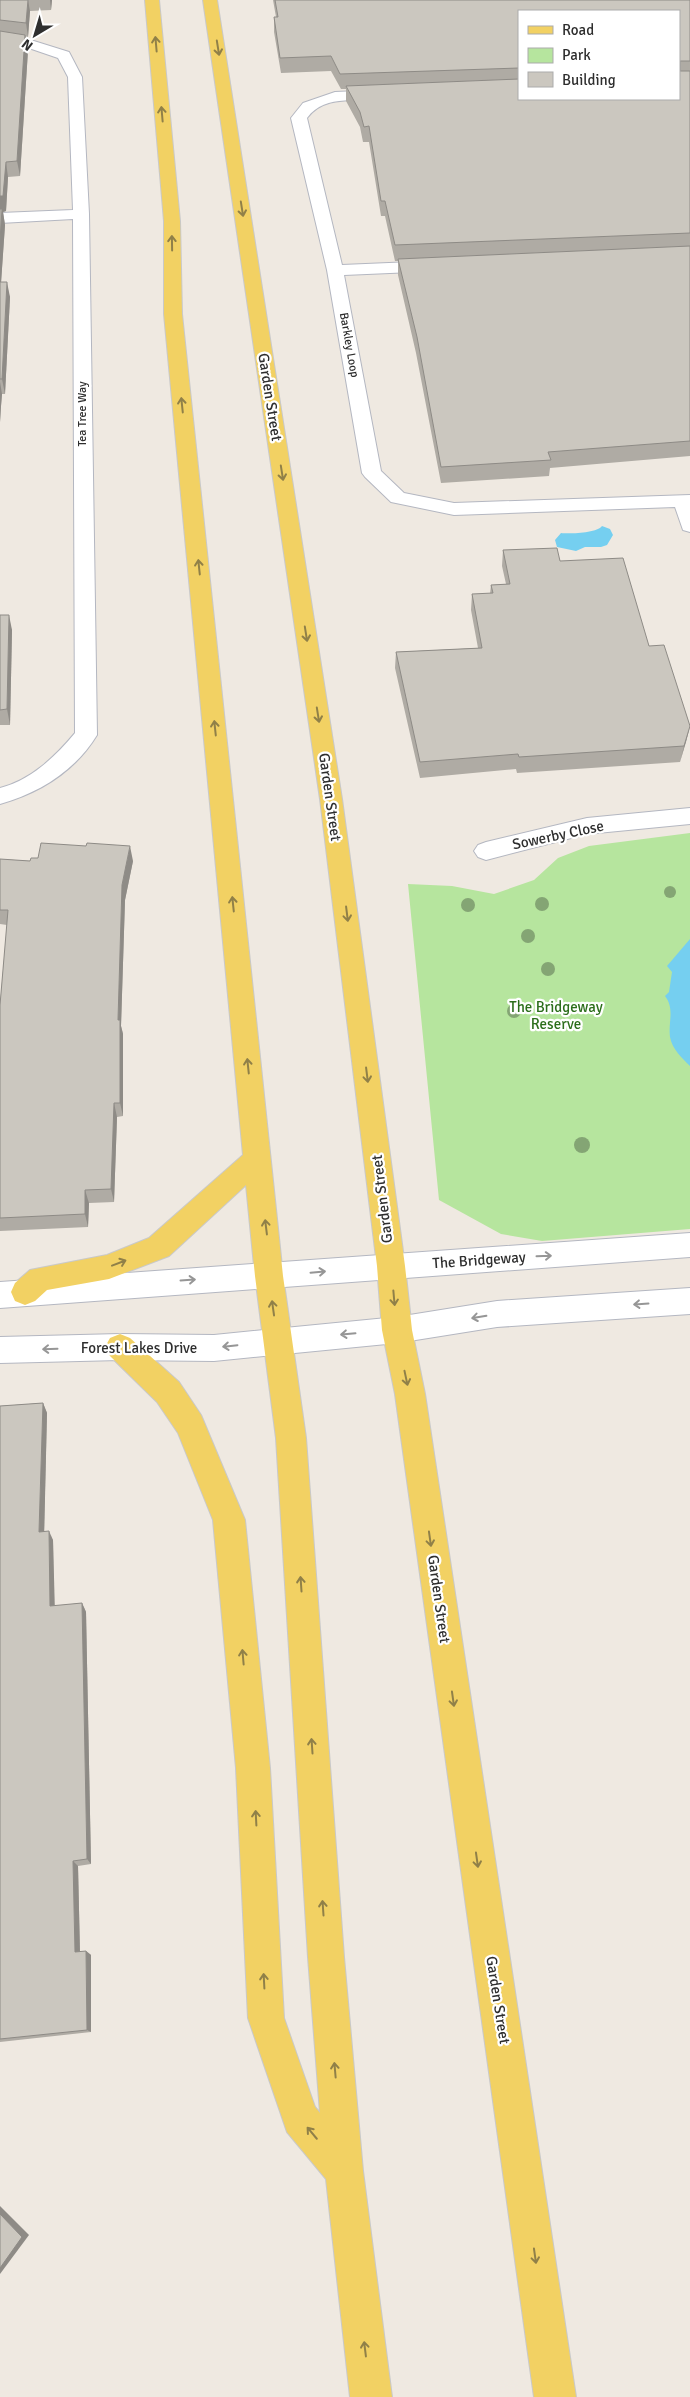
<svg xmlns="http://www.w3.org/2000/svg" width="690" height="2397" font-family="Signika,sans-serif">
	<style>
		.green { fill: #b6e59e }
		.water { fill: #75cff0 }
		.lines { fill: none; stroke-linecap: round; stroke-linejoin: round }
		.street-casing { stroke: #b4b7c1; stroke-width: 2 }
		.secondary-casing { stroke: #b4b7c1; stroke-width: 2 }
		.primary-casing { stroke: #c9c9c9; stroke-width: 2 }
		.street { fill: #fff; fill-rule: evenodd }
		.secondary { fill: #fff; fill-rule: evenodd }
		.primary { fill: #f2d163; fill-rule: evenodd }
		.tree { fill: #84a574 }
		.wall { fill: #afaba4; fill-rule: evenodd }
		.shaded-wall { fill: #8e8b86 }
		.building { fill: #cbc7bf; stroke: #8e8b86 }
		.oneway { stroke: #908048 }
		.oneway2 { stroke: #969696 }
		.labels { text-anchor: middle; dominant-baseline: central; stroke-width: 4.5; stroke-linejoin: round; paint-order: stroke }
		.far-street-label { font-size: 12px; fill: #2e2e2e; stroke: #fff }
		.street-label { font-size: 15px; fill: #2e2e2e; stroke: #fff }
		.park-label { font-size: 15px; fill: #2c6e1b; stroke: #fff }
	</style>
	<rect width="100%" height="100%" fill="#efe9e1"/>
	<!-- green -->
	<path class="green" d="M690,833V1229L542,1241L501,1234L439,1200L408,884L452,886L494,894L534,880L558,858L589,846Z"/>
	<!-- water -->
	<g class="water">
		<path d="M602,526L610,529L613,535L607,545L601,547H585L576,551L557,547L555,540L561,533C570,534 597,533 602,526Z"/>
		<path d="M690,939V1066C682,1058 672,1049 670,1037C668,1022 675,1009 665,996L669,992L672,972L667,966Z"/>
	</g>
	<g class="lines">
		<!-- street casing -->
		<g class="street-casing">
			<g id="street">
				<path d="M0,36L21,37L69,52L82,77L89,214L97,735C75,771 39,793 0,804V788C31,780 55,757 75,733L73,219L0,223V213L73,210L68,77L58,58L20,45L0,44Z"/>
				<path d="M383,90L390,94L388,97C361,104 326,92 307,118L342,265L436,261L442,262L444,266L442,270L436,271L344,275L381,471L404,493L454,503L690,495V532L683,530L675,507L454,515L391,502L365,477L362,473L327,270L291,118L303,103L335,92Z"/>
				<path d="M690,808V824L587,834L486,860L478,857L474,851L478,845L486,842L587,818Z"/>
			</g>
		</g>
		<!-- secondary casing -->
		<g class="secondary-casing">
			<g id="secondary">
				<path d="M690,1233V1257L0,1308V1282Z"/>
				<path d="M690,1288V1314L497,1327L397,1343L214,1361L120,1360L0,1363V1337L120,1334L214,1335L397,1317L497,1301Z"/>
			</g>
		</g>
		<!-- primary casing -->
		<g class="primary-casing">
			<g id="primary">
				<path d="M145,0H159L180,221L182,314L283,1276L306,1438L344,1957L363,2171L392,2397H350L326,2179L287,2132L248,2018L236,1768L213,1520L178,1433L157,1402L110,1356L105,1347L110,1338L120,1334L130,1338L179,1382L201,1415L245,1520L270,1768L284,2018L315,2107L320,2113L308,1957L276,1438L255,1276L246,1185L169,1256L109,1279L47,1290L35,1301L25,1305L15,1301L11,1292L15,1283L30,1270L107,1255L149,1238L243,1155L164,314V221Z"/>
				<path d="M203,0H217L342,799L405,1266L412,1330L425,1394L576,2397H534L395,1394L382,1330L377,1266L320,799Z"/>
			</g>
		</g>
		<!-- street -->
		<use href="#street" class="street"/>
		<!-- secondary -->
		<use href="#secondary" class="secondary"/>
		<!-- primary -->
		<use href="#primary" class="primary"/>
	</g>
	<!-- trees -->
	<g class="tree">
		<circle cx="670" cy="892" r="6"/>
		<circle cx="542" cy="904" r="7"/>
		<circle cx="468" cy="905" r="7"/>
		<circle cx="528" cy="936" r="7"/>
		<circle cx="548" cy="969" r="7"/>
		<circle cx="514" cy="1011" r="7"/>
		<circle cx="582" cy="1145" r="8"/>
	</g>
	<!-- wall -->
	<g class="wall">
		<path d="M0,0H52L51,10L30,11L28,37H26L28,50L20,176L8,177L6,211L3,212L5,225L1,282L10,297L5,394H2L1,406L0,422Z"/>
		<path d="M273,0H690V456L550,468L549,476L441,483L416,353L398,275V261H395L385,216H381L369,142H363L360,127L346,101V89H341L331,71L281,73L274,32V17H276ZM519,11H679L519,99Z"/>
		<path d="M503,550L560,561L649,646L690,726L680,762L517,773L516,769L420,778L395,668L396,652L478,648L471,610L472,594H490L491,585L506,584L502,566Z"/>
		<path d="M0,615L12,630L10,725H0Z"/>
		<path d="M0,859L30,861H133L125,900L121,1026L123,1034V1116L117,1117L114,1202L89,1203L88,1227L0,1231V1005L7,925L0,924Z"/>
		<path d="M43,1403L47,1413L44,1531L53,1540L54,1606L82,1603L86,1612L91,1864L78,1866L80,1952L86,1951L91,1955V2032L0,2042V1406Z"/>
	</g>
	<!-- shaded-wall -->
	<g class="shaded-wall">
		<path d="M28,0L30,11L28,37L26,23Z"/>
		<path d="M50,0H52L51,10Z"/>
		<path d="M25,35L28,50L20,176L17,161Z"/>
		<path d="M6,162L8,177L6,211L3,212L5,225L0,298V196Z"/>
		<path d="M7,282L10,297L5,394L2,379Z"/>
		<path d="M0,382L2,394L1,406L0,422Z"/>
		<path d="M9,615L12,630L10,725L7,709Z"/>
		<path d="M690,726L686,742L680,762L684,746Z"/>
		<path d="M130,846L133,861L125,900L121,1026L123,1034V1116L120,1103L118,1020L122,885Z"/>
		<path d="M114,1103L117,1117L114,1202L111,1189Z"/>
		<path d="M85,1190L89,1203L88,1227L85,1214Z"/>
		<path d="M43,1403L47,1413L44,1541L39,1532Z"/>
		<path d="M49,1531L53,1540L55,1614L50,1606Z"/>
		<path d="M82,1603L86,1612L91,1864L87,1859Z"/>
		<path d="M73,1861L78,1866L80,1955L75,1952Z"/>
		<path d="M86,1951L91,1955V2032L87,2030Z"/>
		<path d="M0,2206L29,2235L0,2274Z"/>
	</g>
	<!-- building -->
	<g class="building">
		<path d="M0,0H28L26,23L0,20Z"/>
		<path d="M275,0H690V61H680V71H690V233L395,245L385,201H381L369,126L364,127L360,112L346,86L519,79V99H679V11H519V68L340,74L331,56L280,58L274,17H278Z"/>
		<path d="M0,31L25,35L17,161L6,162L3,196H0Z"/>
		<path d="M0,209H2L0,241Z"/>
		<path d="M690,246V441L548,452L551,460L441,467L417,337L398,259Z"/>
		<path d="M0,282H7L2,379H0Z"/>
		<path d="M557,548L560,561L623,558L649,646L664,645L690,726L684,746L519,757L518,754L420,762L396,652L482,648L472,594L493,593L491,585L510,584L503,550Z"/>
		<path d="M0,615H9L7,709L0,710Z"/>
		<path d="M41,843L86,846L87,843L130,846L122,885L118,1020H120V1103H114L111,1189L85,1190V1214L0,1218V1005L8,910H0V859L30,861L31,858H38Z"/>
		<path d="M43,1403L39,1532L49,1531L50,1606L82,1603L87,1859L73,1861L75,1952L86,1951L87,2030L0,2039V1406Z"/>
		<path d="M0,2214L22,2237L0,2268Z"/>
	</g>
	<!-- one-way arrows -->
	<defs><path id="oneway-shaft" d="M-6 0H5M1.5-3L5.5 0L1.5 3" fill="none" stroke-width="1.6" stroke-linecap="round" stroke-linejoin="round" transform="scale(1.25)"/></defs>
	<g class="oneway">
		<use href="#oneway-shaft" transform="translate(156 44) rotate(-95)"/>
		<use href="#oneway-shaft" transform="translate(218 48) rotate(81)"/>
		<use href="#oneway-shaft" transform="translate(162 114) rotate(-95)"/>
		<use href="#oneway-shaft" transform="translate(242 209) rotate(81)"/>
		<use href="#oneway-shaft" transform="translate(172 243) rotate(-91)"/>
		<use href="#oneway-shaft" transform="translate(182 405) rotate(-96)"/>
		<use href="#oneway-shaft" transform="translate(282 473) rotate(81)"/>
		<use href="#oneway-shaft" transform="translate(199 567) rotate(-96)"/>
		<use href="#oneway-shaft" transform="translate(306 634) rotate(81)"/>
		<use href="#oneway-shaft" transform="translate(318 715) rotate(81)"/>
		<use href="#oneway-shaft" transform="translate(215 728) rotate(-96)"/>
		<use href="#oneway-shaft" transform="translate(233 904) rotate(-96)"/>
		<use href="#oneway-shaft" transform="translate(347 914) rotate(83)"/>
		<use href="#oneway-shaft" transform="translate(248 1066) rotate(-96)"/>
		<use href="#oneway-shaft" transform="translate(367 1075) rotate(83)"/>
		<use href="#oneway-shaft" transform="translate(266 1227) rotate(-97)"/>
		<use href="#oneway-shaft" transform="translate(119 1263) rotate(-21)"/>
		<use href="#oneway-shaft" transform="translate(394 1298) rotate(85)"/>
		<use href="#oneway-shaft" transform="translate(273 1308) rotate(-98)"/>
		<use href="#oneway-shaft" transform="translate(406 1378) rotate(78)"/>
		<use href="#oneway-shaft" transform="translate(430 1539) rotate(82)"/>
		<use href="#oneway-shaft" transform="translate(301 1584) rotate(-94)"/>
		<use href="#oneway-shaft" transform="translate(243 1657) rotate(-95)"/>
		<use href="#oneway-shaft" transform="translate(453 1699) rotate(82)"/>
		<use href="#oneway-shaft" transform="translate(312 1746) rotate(-94)"/>
		<use href="#oneway-shaft" transform="translate(256 1818) rotate(-93)"/>
		<use href="#oneway-shaft" transform="translate(477 1860) rotate(82)"/>
		<use href="#oneway-shaft" transform="translate(323 1908) rotate(-94)"/>
		<use href="#oneway-shaft" transform="translate(264 1981) rotate(-93)"/>
		<use href="#oneway-shaft" transform="translate(335 2070) rotate(-95)"/>
		<use href="#oneway-shaft" transform="translate(312 2133) rotate(-130)"/>
		<use href="#oneway-shaft" transform="translate(535 2256) rotate(82)"/>
		<use href="#oneway-shaft" transform="translate(365 2349) rotate(-97)"/>
	</g>
	<g class="oneway2">
		<use href="#oneway-shaft" transform="translate(544 1256) rotate(-2)"/>
		<use href="#oneway-shaft" transform="translate(318 1272) rotate(-5)"/>
		<use href="#oneway-shaft" transform="translate(188 1280) rotate(-4)"/>
		<use href="#oneway-shaft" transform="translate(641 1304) rotate(176)"/>
		<use href="#oneway-shaft" transform="translate(479 1317) rotate(171)"/>
		<use href="#oneway-shaft" transform="translate(348 1334) rotate(175)"/>
		<use href="#oneway-shaft" transform="translate(230 1346) rotate(174)"/>
		<use href="#oneway-shaft" transform="translate(50 1349) rotate(178)"/>
	</g>
	<g class="labels">
		<!-- far-street labels -->
		<g class="far-street-label">
			<text transform="translate(349 345) rotate(80)">Barkley Loop</text>
			<text transform="translate(82 414) rotate(-90)">Tea Tree Way</text>
		</g>
		<!-- street labels -->
		<g class="street-label">
			<text transform="translate(270 397) rotate(81)">Garden Street</text>
			<text transform="translate(330 797) rotate(82)">Garden Street</text>
			<text transform="translate(558 835) rotate(-12)">Sowerby Close</text>
			<text transform="translate(382 1199) rotate(-97)">Garden Street</text>
			<text transform="translate(479 1260) rotate(-4)">The Bridgeway</text>
			<text x="139" y="1348">Forest Lakes Drive</text>
			<text transform="translate(439 1599) rotate(82)">Garden Street</text>
			<text transform="translate(498 2000) rotate(81)">Garden Street</text>
		</g>
		<!-- park labels -->
		<g class="park-label">
			<text x="556" y="1007">The Bridgeway<tspan x="556" dy="17">Reserve</tspan></text>
		</g>
	</g>
	<!-- legend -->
	<rect x="518" y="10" width="162" height="90" fill="#ffffff" stroke="#ababab"/>
	<rect x="528" y="26" width="25" height="8" fill="#f2d163" stroke="#ababab"/>
	<text x="562" y="35" font-size="15" fill="#2e2e2e">Road</text>
	<rect x="528" y="48" width="25" height="15" fill="#b6e59e" stroke="#ababab"/>
	<text x="562" y="60" font-size="15" fill="#2e2e2e">Park</text>
	<rect x="528" y="72" width="25" height="15" fill="#cbc7bf" stroke="#ababab"/>
	<text x="562" y="85" font-size="15" fill="#2e2e2e">Building</text>
	<!-- north arrow -->
	<g transform="translate(35 35) rotate(218)" stroke="#ffffff" stroke-width="4" paint-order="stroke">
	<path d="M0-4L9 19L0 12L-9 19Z" fill="#2e2e2e"/>
	<text y="-8" font-size="14" font-weight="bold" text-anchor="middle" fill="#2e2e2e">N</text>
	</g>
</svg>
